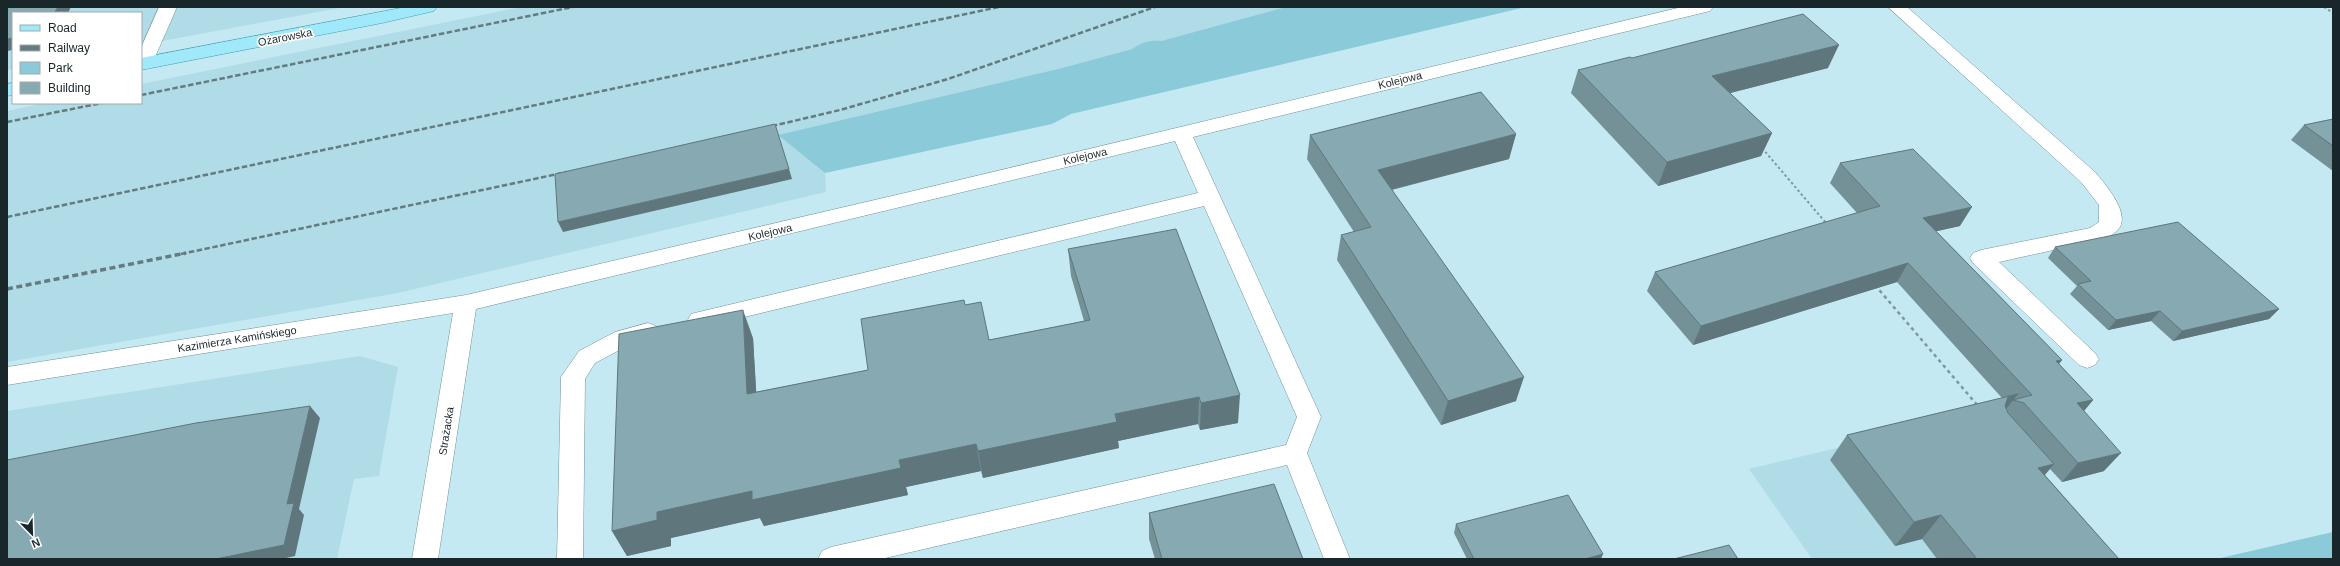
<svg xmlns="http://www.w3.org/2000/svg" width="2340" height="566" font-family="Helvetica,sans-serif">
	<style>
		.built { fill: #b0dce7 }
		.green { fill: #8bcad9 }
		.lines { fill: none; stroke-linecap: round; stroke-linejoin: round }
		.minor-casing { stroke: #71929a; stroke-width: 1 }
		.major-casing { stroke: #479caf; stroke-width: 1 }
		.path-far1 { stroke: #7e989f; stroke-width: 2; stroke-dasharray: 2.5 2.5; stroke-linecap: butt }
		.path { stroke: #7e989f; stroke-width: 2.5; stroke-dasharray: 3.5 3.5; stroke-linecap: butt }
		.minor { fill: #fff; fill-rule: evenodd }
		.major { fill: #9fe9fa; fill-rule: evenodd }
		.rail-far1 { stroke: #647b80; stroke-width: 2.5; stroke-dasharray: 5.5 2.5; stroke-linecap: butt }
		.rail { stroke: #647b80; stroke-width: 3.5; stroke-dasharray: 6 3.5; stroke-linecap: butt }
		.wall { fill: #749198 }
		.shaded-wall { fill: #5e767c }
		.building { fill: #87a9b1; stroke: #5e767c }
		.labels { text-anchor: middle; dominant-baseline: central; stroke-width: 3.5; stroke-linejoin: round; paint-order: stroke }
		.street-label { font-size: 11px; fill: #1a272a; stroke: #fff }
	</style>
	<rect width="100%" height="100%" fill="#c5e9f2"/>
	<!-- built -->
	<g class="built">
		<path d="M7,7H345L141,45V13H13V69L7,70Z"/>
		<path d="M521,7H1286L1161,41H1150L1139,44L1132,49L1062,68L778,135L825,173L826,192L398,293L7,362V111L45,103H141V84Z"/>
		<path d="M360,356L398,367L379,476L354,479L337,559H7V411Z"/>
		<path d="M1984,413L2115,559H1812L1749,469Z"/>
	</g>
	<!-- green -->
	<g class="green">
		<path d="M1286,7H1526L1071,114L1052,124L825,173L778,135L1062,68L1132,49C1141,42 1150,40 1161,41Z"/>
		<path d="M2333,532V559H2216Z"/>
	</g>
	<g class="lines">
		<!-- minor casing -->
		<g class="minor-casing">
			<g id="minor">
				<path d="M159,7H177L152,64L150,68L141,69V48Z"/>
				<path d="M1682,7H1713L1710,11L1193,137L1321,417L1307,453L1350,559H1324L1287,465L881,559H818L822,551L831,547L1286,445L1297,417L1204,206L699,328L691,326L688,320L691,314L699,312L1198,193L1175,141L476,309L438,559H412L453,313L7,385V367L466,295L909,192Z"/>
				<path d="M1888,7H1907L2095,172C2105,184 2133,215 2117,231C2113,234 2108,237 2103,239L1999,262L2095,353L2099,359L2095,365L2087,368L2079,365L1973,263L1970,258L1973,253L1981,250L2090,228L2099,222V205L2081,182Z"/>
				<path d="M648,323L656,326L659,332L656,338L629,345L595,363L585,379L583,559H557L561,377L579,351L615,332Z"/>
			</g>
		</g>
		<!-- major casing -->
		<g class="major-casing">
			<g id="major">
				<path d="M406,7H437L434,11L382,23L141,70V58Z"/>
				<path d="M13,83V95L7,96V84Z"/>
			</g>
		</g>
		<!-- path-far1 -->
		<g class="path-far1">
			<path d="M2324,7L2333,13"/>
			<path d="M1762,148L1826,223"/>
		</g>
		<!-- path -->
		<path class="path" d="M1875,285L1978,406"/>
		<!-- minor -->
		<use href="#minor" class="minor"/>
		<!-- major -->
		<use href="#major" class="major"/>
		<!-- rail-far1 -->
		<g class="rail-far1">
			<path d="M141,95L573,7"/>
			<path d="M7,122L102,103"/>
			<path d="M764,128L840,110L948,79L1155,7"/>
			<path d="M7,217L999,7"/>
			<path d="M181,254L567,172"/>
		</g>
		<!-- rail -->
		<path class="rail" d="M7,289L186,253"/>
	</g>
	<!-- wall -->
	<g class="wall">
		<path d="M1632,58L1828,68L1730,93L1772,133L1761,156L1658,186L1571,93L1578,70Z"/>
		<path d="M2333,119V171L2291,140L2304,125Z"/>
		<path d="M1516,134L1509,159L1392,190L1516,401L1441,425L1337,260L1341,235L1354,232L1307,159L1310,135Z"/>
		<path d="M1840,163L1960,226L1936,231L2062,360L2059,364L2093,400L2084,411L2104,471L2062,482L2050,469L2045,475L2119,559H1937L1922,539L1895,546L1830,460L1847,435L2002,398L1897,282L1693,345L1647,291L1655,272L1857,213L1830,183Z"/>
		<path d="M2055,247L2279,309L2269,319L2173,341L2151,321L2108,330L2070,294L2077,286L2048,258Z"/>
		<path d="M1068,249L1238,423L1200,430L1198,424L1118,441L1119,448L983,478L981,471L906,487L908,495L764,526L760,518L671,538V546L627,556L612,531L753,338L756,392L868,370L965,305L989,340L1084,321L1071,276Z"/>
		<path d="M1149,513L1303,559H1155L1149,539Z"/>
		<path d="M1456,524L1601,559H1467L1454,533Z"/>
	</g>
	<!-- shaded-wall -->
	<g class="shaded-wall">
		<path d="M58,7H71L68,13H54Z"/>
		<path d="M13,38V50L7,51V39Z"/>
		<path d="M1839,45L1828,68L1703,100L1712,76Z"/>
		<path d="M1772,133L1761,156L1658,186L1667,162Z"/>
		<path d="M1516,134L1509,159L1374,194L1378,170Z"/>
		<path d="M789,169L792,179L563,232L558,222Z"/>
		<path d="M1972,207L1960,226L1911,237L1923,218Z"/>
		<path d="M1908,263L1897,282L1693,345L1701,326Z"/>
		<path d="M2279,309L2269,319L2173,341L2182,331Z"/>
		<path d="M743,310L753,338L758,421L747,394Z"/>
		<path d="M2160,311L2151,321L2108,330L2116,320Z"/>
		<path d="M2062,360L2047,379L2056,361Z"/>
		<path d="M1524,377L1516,401L1441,425L1448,401Z"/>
		<path d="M2018,394L1998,419L2008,397Z"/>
		<path d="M1240,395L1238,423L1200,430L1201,403Z"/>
		<path d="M1199,397L1198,424L1118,441L1119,448L983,478L978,451L1115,414Z"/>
		<path d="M2093,400L2077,419V403Z"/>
		<path d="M310,406L320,418L299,509L304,515L295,556L282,559H216L287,504Z"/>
		<path d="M976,444L981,471L906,487L908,495L764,526L760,518L671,538V546L627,556L612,531L657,512L752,491Z"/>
		<path d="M2121,453L2104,471L2062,482L2078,463Z"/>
		<path d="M2054,464L2033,488L2038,468Z"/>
		<path d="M1941,515L1922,539L1895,546L1914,522Z"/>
		<path d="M1603,554L1601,559H1585Z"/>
	</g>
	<!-- building -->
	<g class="building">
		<path d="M7,7H58L54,13H13V38L7,39Z"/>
		<path d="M1803,14L1839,45L1712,76L1772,133L1667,162L1578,70L1630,57L1632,58Z"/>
		<path d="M1481,92L1516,134L1378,170L1524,377L1448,401L1341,235L1371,227L1310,135Z"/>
		<path d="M2333,119V146L2304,125Z"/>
		<path d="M775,124L789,169L558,222L555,174Z"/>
		<path d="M1913,149L1972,207L1923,218L2062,360L2056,361L2093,400L2077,403L2121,453L2078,463L2024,403L2013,400L2032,395L1908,263L1701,326L1655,272L1880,206L1840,163Z"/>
		<path d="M2178,222L2279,309L2182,331L2160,311L2116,320L2078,284L2091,281L2055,247Z"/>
		<path d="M1176,229L1240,395L1201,403L1199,397L1115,414L1117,422L978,451L976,444L899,460L901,468L752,500V491L657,512V520L612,531L619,334L743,310L747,394L868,370L861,319L964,300L965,305L981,302L989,340L1090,320L1068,249Z"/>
		<path d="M2018,394L2008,397L2005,406L2008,413L2054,464L2038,468L2119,559H1977L1941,515L1914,522L1847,435Z"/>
		<path d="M310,406L287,504L294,503L284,545L216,559H7V460L196,423Z"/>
		<path d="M1274,484L1303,559H1162L1149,513Z"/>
		<path d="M1568,495L1603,554L1585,559H1474L1456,524Z"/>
		<path d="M1729,545L1738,559H1674Z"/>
	</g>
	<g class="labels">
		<!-- street labels -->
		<g class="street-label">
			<text transform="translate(285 37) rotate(-11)">Ożarowska</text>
			<text transform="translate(1400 80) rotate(-14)">Kolejowa</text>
			<text transform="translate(1085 156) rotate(-13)">Kolejowa</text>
			<text transform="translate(770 232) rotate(-13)">Kolejowa</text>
			<text transform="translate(237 339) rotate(-9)">Kazimierza Kamińskiego</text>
			<text transform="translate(446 431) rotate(-81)">Strażacka</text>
		</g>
	</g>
	<!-- border -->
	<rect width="2340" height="566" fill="none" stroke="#1a272a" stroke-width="16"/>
	<!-- legend -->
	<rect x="12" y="12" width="130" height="92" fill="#ffffff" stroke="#a3a9aa"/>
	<rect x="20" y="25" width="20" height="6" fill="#9fe9fa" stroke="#a3a9aa"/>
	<text x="48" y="32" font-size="12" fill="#1a272a">Road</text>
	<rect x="20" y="45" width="20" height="6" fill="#647b80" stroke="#a3a9aa"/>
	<text x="48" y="52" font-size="12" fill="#1a272a">Railway</text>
	<rect x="20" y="62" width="20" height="12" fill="#8bcad9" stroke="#a3a9aa"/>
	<text x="48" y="72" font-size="12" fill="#1a272a">Park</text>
	<rect x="20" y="82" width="20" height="12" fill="#87a9b1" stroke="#a3a9aa"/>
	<text x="48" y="92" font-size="12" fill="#1a272a">Building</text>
	<!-- north arrow -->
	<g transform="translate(32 534) rotate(157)" stroke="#ffffff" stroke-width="3" paint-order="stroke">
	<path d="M0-3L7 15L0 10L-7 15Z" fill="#1a272a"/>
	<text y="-6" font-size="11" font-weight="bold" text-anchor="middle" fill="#1a272a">N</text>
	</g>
</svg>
